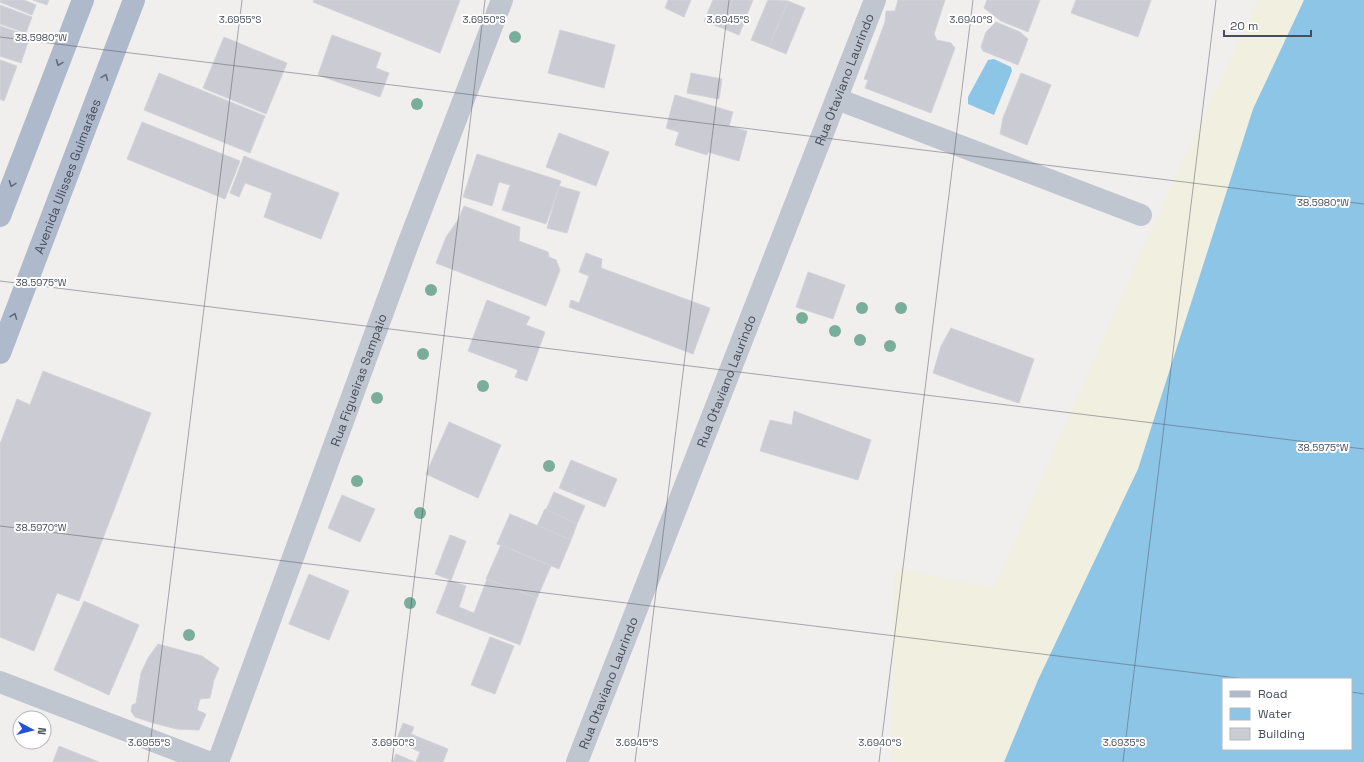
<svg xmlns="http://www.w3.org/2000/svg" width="1364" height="762" font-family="'Space Grotesk',sans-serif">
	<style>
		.sand { fill: #f1efdf }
		.water { fill: #8dc5e7; fill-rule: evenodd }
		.building { fill: #cbccd3; stroke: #d2d3d9 }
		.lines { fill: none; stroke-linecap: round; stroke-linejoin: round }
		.street { stroke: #bfc6d0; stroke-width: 22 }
		.primary { stroke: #afb9cc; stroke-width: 22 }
		.tree { fill: #7bad9c }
		.oneway { stroke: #616977 }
		.ticks { fill: none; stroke: #474e5b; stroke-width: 1; stroke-opacity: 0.45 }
		.labels { text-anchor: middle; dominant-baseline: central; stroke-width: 4; stroke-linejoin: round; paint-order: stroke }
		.street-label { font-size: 13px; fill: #474e5b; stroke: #fff }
		.ticks-label { font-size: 10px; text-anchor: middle; fill: #474e5b; stroke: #fff; stroke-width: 4; stroke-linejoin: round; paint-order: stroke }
	</style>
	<rect width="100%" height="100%" fill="#f1eeee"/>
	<!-- sand -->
	<path class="sand" d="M1258,0H1304L1253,109L1138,469L1038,680L1004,762H891L895,568L994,588L1149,234Z"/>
	<!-- water -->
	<g class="water">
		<path d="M1304,0H1364V762H1004L1038,680L1138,469L1253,109ZM1223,679H1351V749H1223Z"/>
		<path d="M994,59L1011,67L1012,71L994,115L968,104V97L988,60Z"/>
	</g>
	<!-- building -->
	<g class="building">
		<path d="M0,0H24L36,5L32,15L0,2Z"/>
		<path d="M33,0H49L47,5Z"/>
		<path d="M314,0H460L440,53L313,2Z"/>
		<path d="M668,0H691L684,17L665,8Z"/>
		<path d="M713,0H733L722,28L704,21Z"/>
		<path d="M733,0H753L739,35L722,28Z"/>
		<path d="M768,0L788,1L769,47L751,40Z"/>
		<path d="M898,0H945L934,34L937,40L951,43L955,48L931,113L865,88L868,80L864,79L885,22L886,11H895Z"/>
		<path d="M987,0H1040L1028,32L1001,21L984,8Z"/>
		<path d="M1076,0H1151L1138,37L1071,13Z"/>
		<path d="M788,1L805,8L786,54L769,47Z"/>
		<path d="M0,5L32,17L26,33L0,24Z"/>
		<path d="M996,22L1020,32L1028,39L1018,65L983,51L981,47L986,32Z"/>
		<path d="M0,26L30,36L21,63L0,56Z"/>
		<path d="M560,30L615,45L604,88L548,73Z"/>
		<path d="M332,35L381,53L376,68L389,73L380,97L318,75Z"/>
		<path d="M224,37L287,63L266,114L203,88Z"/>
		<path d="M0,60L17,66L4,101L0,99Z"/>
		<path d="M159,73L265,116L250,153L144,110Z"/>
		<path d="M691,73L722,79L719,99L687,93Z"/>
		<path d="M1021,73L1051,85L1027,145L1000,134L1003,118Z"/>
		<path d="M675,95L733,112L729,126L747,131L739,161L708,152L707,155L675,145L679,132L666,128Z"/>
		<path d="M142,122L240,161L225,199L127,159Z"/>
		<path d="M559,133L609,152L596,186L546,167Z"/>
		<path d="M477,154L561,181L546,224L502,210L510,185L499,182L492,206L463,197Z"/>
		<path d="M244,156L339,193L321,239L264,217L272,193L245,183L239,197L230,193Z"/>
		<path d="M559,186L580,192L567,233L547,228Z"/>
		<path d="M464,206L520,227L519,241L548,252L549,257L556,260L560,270L546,306L436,263L446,237L458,220Z"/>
		<path d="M586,253L602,259L601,268L710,308L693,354L569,307L571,300L579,303L589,276L579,272Z"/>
		<path d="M808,272L845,285L833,319L796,307Z"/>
		<path d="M487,300L530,317L526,325L545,332L527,381L515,377L518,370L468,351Z"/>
		<path d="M951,328L1034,359L1019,403L974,388L933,373L941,346Z"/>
		<path d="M43,371L151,413L79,601L57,593L34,651L0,637V444L17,399L30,405Z"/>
		<path d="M794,411L871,440L858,480L760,451L770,420L792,425Z"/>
		<path d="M449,422L501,445L478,498L426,474Z"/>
		<path d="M571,460L617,479L605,507L559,488Z"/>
		<path d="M554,492L585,506L577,524L546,510Z"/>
		<path d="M342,495L375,509L360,542L328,528Z"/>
		<path d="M545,509L577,524L571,540L537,526Z"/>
		<path d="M510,514L571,540L559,569L497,544Z"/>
		<path d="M450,535L466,541L451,580L435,574Z"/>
		<path d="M501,545L551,566L537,598L486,579Z"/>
		<path d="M309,574L349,591L329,640L289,624Z"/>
		<path d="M487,579L537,598L520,645L436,613L449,580L466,586L459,607L474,613Z"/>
		<path d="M84,601L139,625L109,695L54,670Z"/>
		<path d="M490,637L514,646L495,694L471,685Z"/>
		<path d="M158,644L202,656L219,668L214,680L210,698L200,699L197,710L206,714L199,730L177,729L153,723L135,717L131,711L132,705L136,703L141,673L148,658Z"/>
		<path d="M403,723L414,727L411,734L448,749L443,762H416L420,752L396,741Z"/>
		<path d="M59,746L99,762H53Z"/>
		<path d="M396,754L415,762H393Z"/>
	</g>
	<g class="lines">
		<!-- street -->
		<g class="street">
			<path d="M837,99L1141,215"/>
			<path d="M0,682L208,762"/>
			<path id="s1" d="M218,762L408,244L502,0"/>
			<path id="s2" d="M577,762L875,0"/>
		</g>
		<!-- primary -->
		<g class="primary">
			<path d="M0,216L83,0"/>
			<path id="s3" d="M0,353L134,0"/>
		</g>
	</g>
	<!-- trees -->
	<g class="tree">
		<circle cx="515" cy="37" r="6"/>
		<circle cx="417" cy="104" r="6"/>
		<circle cx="431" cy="290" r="6"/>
		<circle cx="862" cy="308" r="6"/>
		<circle cx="901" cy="308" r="6"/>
		<circle cx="802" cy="318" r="6"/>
		<circle cx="835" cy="331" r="6"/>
		<circle cx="860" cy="340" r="6"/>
		<circle cx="890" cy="346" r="6"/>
		<circle cx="423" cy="354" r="6"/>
		<circle cx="483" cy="386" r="6"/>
		<circle cx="377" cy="398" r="6"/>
		<circle cx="549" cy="466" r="6"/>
		<circle cx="357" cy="481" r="6"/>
		<circle cx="420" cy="513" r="6"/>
		<circle cx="410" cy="603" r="6"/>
		<circle cx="189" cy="635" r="6"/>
	</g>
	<!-- one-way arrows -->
	<defs><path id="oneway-chevron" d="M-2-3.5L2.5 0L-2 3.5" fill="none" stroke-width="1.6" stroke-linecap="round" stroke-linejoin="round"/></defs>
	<g class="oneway">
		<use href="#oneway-chevron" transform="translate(59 63) rotate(111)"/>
		<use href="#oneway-chevron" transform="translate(105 77) rotate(-69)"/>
		<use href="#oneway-chevron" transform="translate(12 184) rotate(111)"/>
		<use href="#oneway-chevron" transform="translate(14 316) rotate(-69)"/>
	</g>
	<!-- ticks -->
	<path class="ticks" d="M0,37L1364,204M0,281L1364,449M0,526L1245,679M1351,692L1364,694M148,762L242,0M392,762L485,0M635,762L729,0M879,762L973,0M1123,762L1216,0"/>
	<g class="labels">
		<!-- street labels -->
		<g class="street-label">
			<text stroke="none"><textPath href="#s2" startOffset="733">Rua Otaviano Laurindo</textPath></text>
			<text stroke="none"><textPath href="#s3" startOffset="189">Avenida Ulisses Guimarães</textPath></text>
			<text stroke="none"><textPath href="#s1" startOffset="407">Rua Figueiras Sampaio</textPath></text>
			<text stroke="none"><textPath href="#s2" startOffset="409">Rua Otaviano Laurindo</textPath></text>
			<text stroke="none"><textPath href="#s2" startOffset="85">Rua Otaviano Laurindo</textPath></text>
		</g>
	</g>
	<g class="ticks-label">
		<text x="240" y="23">3.6955°S</text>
		<text x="484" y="23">3.6950°S</text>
		<text x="728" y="23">3.6945°S</text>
		<text x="971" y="23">3.6940°S</text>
		<text x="41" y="41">38.5980°W</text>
		<text x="1323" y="206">38.5980°W</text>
		<text x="41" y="286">38.5975°W</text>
		<text x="1323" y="451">38.5975°W</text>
		<text x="41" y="531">38.5970°W</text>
		<text x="149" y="746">3.6955°S</text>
		<text x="393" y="746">3.6950°S</text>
		<text x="637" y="746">3.6945°S</text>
		<text x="880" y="746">3.6940°S</text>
		<text x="1124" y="746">3.6935°S</text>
	</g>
	<!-- legend -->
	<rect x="1222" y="678" width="130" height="72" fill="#ffffff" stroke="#b5b8bd"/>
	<rect x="1230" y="691" width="20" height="6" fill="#afb9cc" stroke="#b5b8bd"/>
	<text x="1258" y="698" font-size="12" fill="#474e5b">Road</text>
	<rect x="1230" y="708" width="20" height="12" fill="#8dc5e7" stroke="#b5b8bd"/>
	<text x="1258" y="718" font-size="12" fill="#474e5b">Water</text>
	<rect x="1230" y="728" width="20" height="12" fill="#cbccd3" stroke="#b5b8bd"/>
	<text x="1258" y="738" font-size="12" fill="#474e5b">Building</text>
	<!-- north arrow -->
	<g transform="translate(32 730) rotate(97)"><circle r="19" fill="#ffffff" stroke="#b5b8bd"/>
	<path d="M0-3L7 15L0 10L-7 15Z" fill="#2252d7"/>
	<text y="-6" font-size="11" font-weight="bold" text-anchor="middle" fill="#474e5b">N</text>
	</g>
	<!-- scale -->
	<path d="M1224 30v6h87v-6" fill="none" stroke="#474e5b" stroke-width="2"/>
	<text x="1230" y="30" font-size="12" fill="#474e5b" stroke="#ffffff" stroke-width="3" paint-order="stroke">20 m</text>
</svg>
